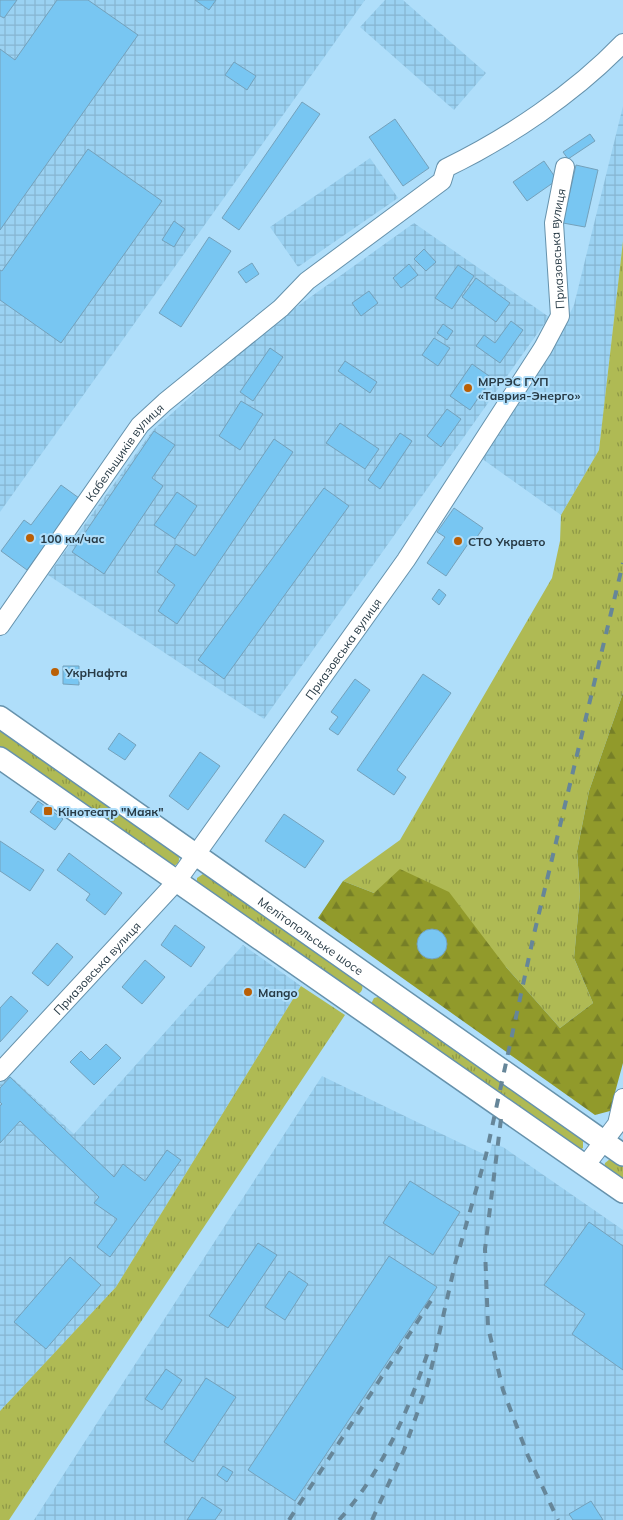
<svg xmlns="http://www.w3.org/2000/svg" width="623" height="1520" font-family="Mulish,sans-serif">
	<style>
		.industrial { fill: url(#industrial-grid) }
		.grass { fill: url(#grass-tufts) }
		.forest { fill: url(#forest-firs) }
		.building { fill: #78c6f2; stroke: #74a1bb }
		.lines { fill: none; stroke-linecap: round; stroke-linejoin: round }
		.minor-casing { stroke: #6692ac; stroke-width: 20 }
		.major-casing { stroke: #6692ac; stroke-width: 24 }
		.minor { stroke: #fff; stroke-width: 18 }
		.major { stroke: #fff; stroke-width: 21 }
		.rail { stroke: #668699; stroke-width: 4; stroke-dasharray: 9 9; stroke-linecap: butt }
		.poi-dot { fill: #ba5f05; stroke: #afdefa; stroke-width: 2 }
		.labels { text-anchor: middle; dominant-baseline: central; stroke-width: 4; stroke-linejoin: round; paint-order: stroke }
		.street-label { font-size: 12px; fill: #283b46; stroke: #afdefa }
		.poi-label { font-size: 12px; font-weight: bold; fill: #283b46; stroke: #afdefa; text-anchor: start }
	</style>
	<defs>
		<pattern id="industrial-grid" width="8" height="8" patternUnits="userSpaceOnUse" patternTransform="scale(1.25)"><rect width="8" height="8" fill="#9bd2f2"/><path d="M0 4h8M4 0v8" fill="none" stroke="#86b5d1"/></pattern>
		<pattern id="grass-tufts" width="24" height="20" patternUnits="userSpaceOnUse" patternTransform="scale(1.25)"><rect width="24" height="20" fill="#afba54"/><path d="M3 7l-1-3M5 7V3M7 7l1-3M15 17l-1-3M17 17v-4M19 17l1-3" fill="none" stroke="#8e9847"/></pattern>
		<pattern id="forest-firs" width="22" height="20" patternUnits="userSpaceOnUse" patternTransform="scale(1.25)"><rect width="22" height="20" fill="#919a2b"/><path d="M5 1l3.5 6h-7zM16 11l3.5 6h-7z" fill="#767f27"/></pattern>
	</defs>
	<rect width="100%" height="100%" fill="#afdefa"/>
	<!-- industrial -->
	<g class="industrial">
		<path d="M0,0H365L0,512Z"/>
		<path d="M385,0H403L486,73L454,110L360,27Z"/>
		<path d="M623,106V241L599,450L561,515L481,458L549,355L574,305Z"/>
		<path d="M370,158L398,198L298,267L270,227Z"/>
		<path d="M414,223L549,317L264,719L48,575L153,430L270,326Z"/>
		<path d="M243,945L301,986L116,1287L0,1411V1083L8,1074L74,1134Z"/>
		<path d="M322,1076L477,1151L489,1156L492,1144L503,1147L623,1230V1520H34Z"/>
	</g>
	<!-- grass -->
	<g class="grass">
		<path d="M623,241V693L589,791L577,851L580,894L574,958L593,1003L560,1028L506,967L374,893L343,881L400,840L552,578L560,541L561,515L599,450Z"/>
		<path d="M0,731L178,855C181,861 177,867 170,866L0,747Z"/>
		<path d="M203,874L206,875L361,983C364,988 362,993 356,995L197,883V878Z"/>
		<path d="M301,986L345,1015L9,1520H0V1411L116,1287Z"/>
		<path d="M378,997L500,1079L583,1139V1148L580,1150L371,1004L374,998Z"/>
		<path d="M610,1159L623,1167V1183L604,1168L605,1163Z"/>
	</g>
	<!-- forest -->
	<path class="forest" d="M623,693V1063L610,1111L595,1115L318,918L343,881L374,893L400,869L449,892L506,967L560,1028L593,1003L574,958L580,894L577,851L589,791Z"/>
	<!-- building -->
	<g class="building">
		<path d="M0,0H17L4,18L0,16Z"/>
		<path d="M57,0H88L138,35L0,230V49L15,60Z"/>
		<path d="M195,0H216L209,10Z"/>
		<path d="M234,62L256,76L247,90L225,75Z"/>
		<path d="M302,102L320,114L239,230L222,218Z"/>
		<path d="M395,119L429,168L403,186L369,137Z"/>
		<path d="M590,134L595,141L568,159L563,152Z"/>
		<path d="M88,149L162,201L61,343L0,300V270L2,271Z"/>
		<path d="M544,161L557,180L527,201L513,182Z"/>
		<path d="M576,165L598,170L585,227L563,223Z"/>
		<path d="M174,221L185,229L174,247L162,240Z"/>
		<path d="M209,237L231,251L181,327L159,313Z"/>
		<path d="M424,249L436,262L426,271L414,259Z"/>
		<path d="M252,263L259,274L246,283L238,272Z"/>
		<path d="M409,264L418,275L401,288L393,278Z"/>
		<path d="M458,265L474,276L452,309L435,298Z"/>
		<path d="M476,278L510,303L496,322L462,297Z"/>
		<path d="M369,291L378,303L361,316L352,303Z"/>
		<path d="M511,321L523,330L500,363L476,346L484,335L495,343Z"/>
		<path d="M443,324L453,331L447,340L437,333Z"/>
		<path d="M434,338L450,348L438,366L422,355Z"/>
		<path d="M270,348L283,357L253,401L240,392Z"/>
		<path d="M345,361L377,382L370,393L338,371Z"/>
		<path d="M472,364L492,378L470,410L450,396Z"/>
		<path d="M241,401L263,414L240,450L219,436Z"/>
		<path d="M447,409L461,419L441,447L427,436Z"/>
		<path d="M340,423L379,449L365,469L326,443Z"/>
		<path d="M154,431L175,445L152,478L163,486L104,574L72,552Z"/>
		<path d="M400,433L412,441L380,489L368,480Z"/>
		<path d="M274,439L293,452L177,624L158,611L175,585L157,572L176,544L195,556Z"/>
		<path d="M61,485L79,498L27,570L1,551L24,520L31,525Z"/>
		<path d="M324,488L349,506L224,679L198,660Z"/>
		<path d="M177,492L197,506L175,539L154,525Z"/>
		<path d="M454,508L483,528L471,546L468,544L446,576L427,563L445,537L437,532Z"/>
		<path d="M439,589L446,595L439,605L432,599Z"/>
		<path d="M63,666H79V685L63,684Z"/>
		<path d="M423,674L451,693L397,770L406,777L394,795L357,770Z"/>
		<path d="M355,679L370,690L338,735L329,729L338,717L331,712Z"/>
		<path d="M119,733L136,745L125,760L108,749Z"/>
		<path d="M200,752L220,766L188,810L169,796Z"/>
		<path d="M38,801L63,819L55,830L30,812Z"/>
		<path d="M284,814L324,841L305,868L265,841Z"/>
		<path d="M0,841L44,870L30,891L0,871Z"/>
		<path d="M69,853L122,893L105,915L86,900L90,894L57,870Z"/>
		<path d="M175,925L205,947L191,967L161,945Z"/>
		<circle cx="432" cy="944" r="15"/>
		<path d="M57,943L73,957L48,986L32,973Z"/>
		<path d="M145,960L165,977L142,1004L122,987Z"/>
		<path d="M11,996L28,1011L0,1042V1008Z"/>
		<path d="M106,1044L121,1058L94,1085L70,1062L81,1051L90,1060Z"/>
		<path d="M10,1077L114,1177L123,1164L145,1181L167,1150L181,1160L110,1257L97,1247L117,1219L94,1203L99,1197L20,1121L0,1143V1106L2,1104L0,1102V1088Z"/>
		<path d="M410,1181L460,1212L433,1255L383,1223Z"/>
		<path d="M589,1222L623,1246V1370L572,1334L585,1314L544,1285Z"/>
		<path d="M258,1243L277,1255L228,1328L209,1316Z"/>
		<path d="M389,1256L437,1287L295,1501L248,1470Z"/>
		<path d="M70,1257L101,1285L46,1349L14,1322Z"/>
		<path d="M289,1271L308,1284L285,1320L265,1307Z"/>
		<path d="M166,1369L182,1380L162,1410L145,1399Z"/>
		<path d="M206,1378L236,1397L193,1462L164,1442Z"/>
		<path d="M223,1466L233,1472L227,1482L217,1475Z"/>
		<path d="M202,1497L222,1510L215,1520H187Z"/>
		<path d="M591,1501L603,1520H573L569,1514Z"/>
	</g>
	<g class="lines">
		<!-- minor casing -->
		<g class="minor-casing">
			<g id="minor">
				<path id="s1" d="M0,626L140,425L165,402L281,308L307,281L442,181L446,168C508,138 575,93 623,43"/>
				<path id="s2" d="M0,1072L177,881L406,560L543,348L560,316L554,223L565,167"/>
				<path d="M585,1166L617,1124L623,1098"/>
			</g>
		</g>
		<!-- major casing -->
		<g class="major-casing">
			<g id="major">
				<path id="s3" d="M0,717L623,1155"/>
				<path d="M0,758L623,1192"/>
			</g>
		</g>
		<!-- minor -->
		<use href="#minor" class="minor"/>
		<!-- major -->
		<use href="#major" class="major"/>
		<!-- rail -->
		<g class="rail">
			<path d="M501,1119L485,1249L488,1327L503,1390L528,1456L558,1520"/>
			<path d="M289,1520L434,1296"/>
			<path d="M339,1520C384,1470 409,1409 430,1346"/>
			<path d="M372,1520L404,1450L428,1383L455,1264L486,1155L534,934L623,563"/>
		</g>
	</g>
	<!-- markers -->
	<g class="poi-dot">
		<circle cx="468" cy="388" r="5"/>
		<circle cx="30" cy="538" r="5"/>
		<circle cx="458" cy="541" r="5"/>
		<circle cx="55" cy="672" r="5"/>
		<rect x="43" y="806" width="10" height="10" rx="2.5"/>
		<circle cx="248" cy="992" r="5"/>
	</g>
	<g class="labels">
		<!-- street labels -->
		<g class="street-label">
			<text stroke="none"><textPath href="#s2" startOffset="1011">Приазовська вулиця</textPath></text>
			<text stroke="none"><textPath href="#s1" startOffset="214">Кабельщиків вулиця</textPath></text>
			<text stroke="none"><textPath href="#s2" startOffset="546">Приазовська вулиця</textPath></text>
			<text stroke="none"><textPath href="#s3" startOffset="380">Мелітопольське шосе</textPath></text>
			<text stroke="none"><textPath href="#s2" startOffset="142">Приазовська вулиця</textPath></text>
		</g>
		<!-- poi labels -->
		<g class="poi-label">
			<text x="478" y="381">МРРЭС ГУП<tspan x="478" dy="14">«Таврия-Энерго»</tspan></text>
			<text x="40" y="538">100 км/час</text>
			<text x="468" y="541">СТО Укравто</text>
			<text x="65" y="672">УкрНафта</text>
			<text x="58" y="811">Кінотеатр "Маяк"</text>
			<text x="258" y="992">Mango</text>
		</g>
	</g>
</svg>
